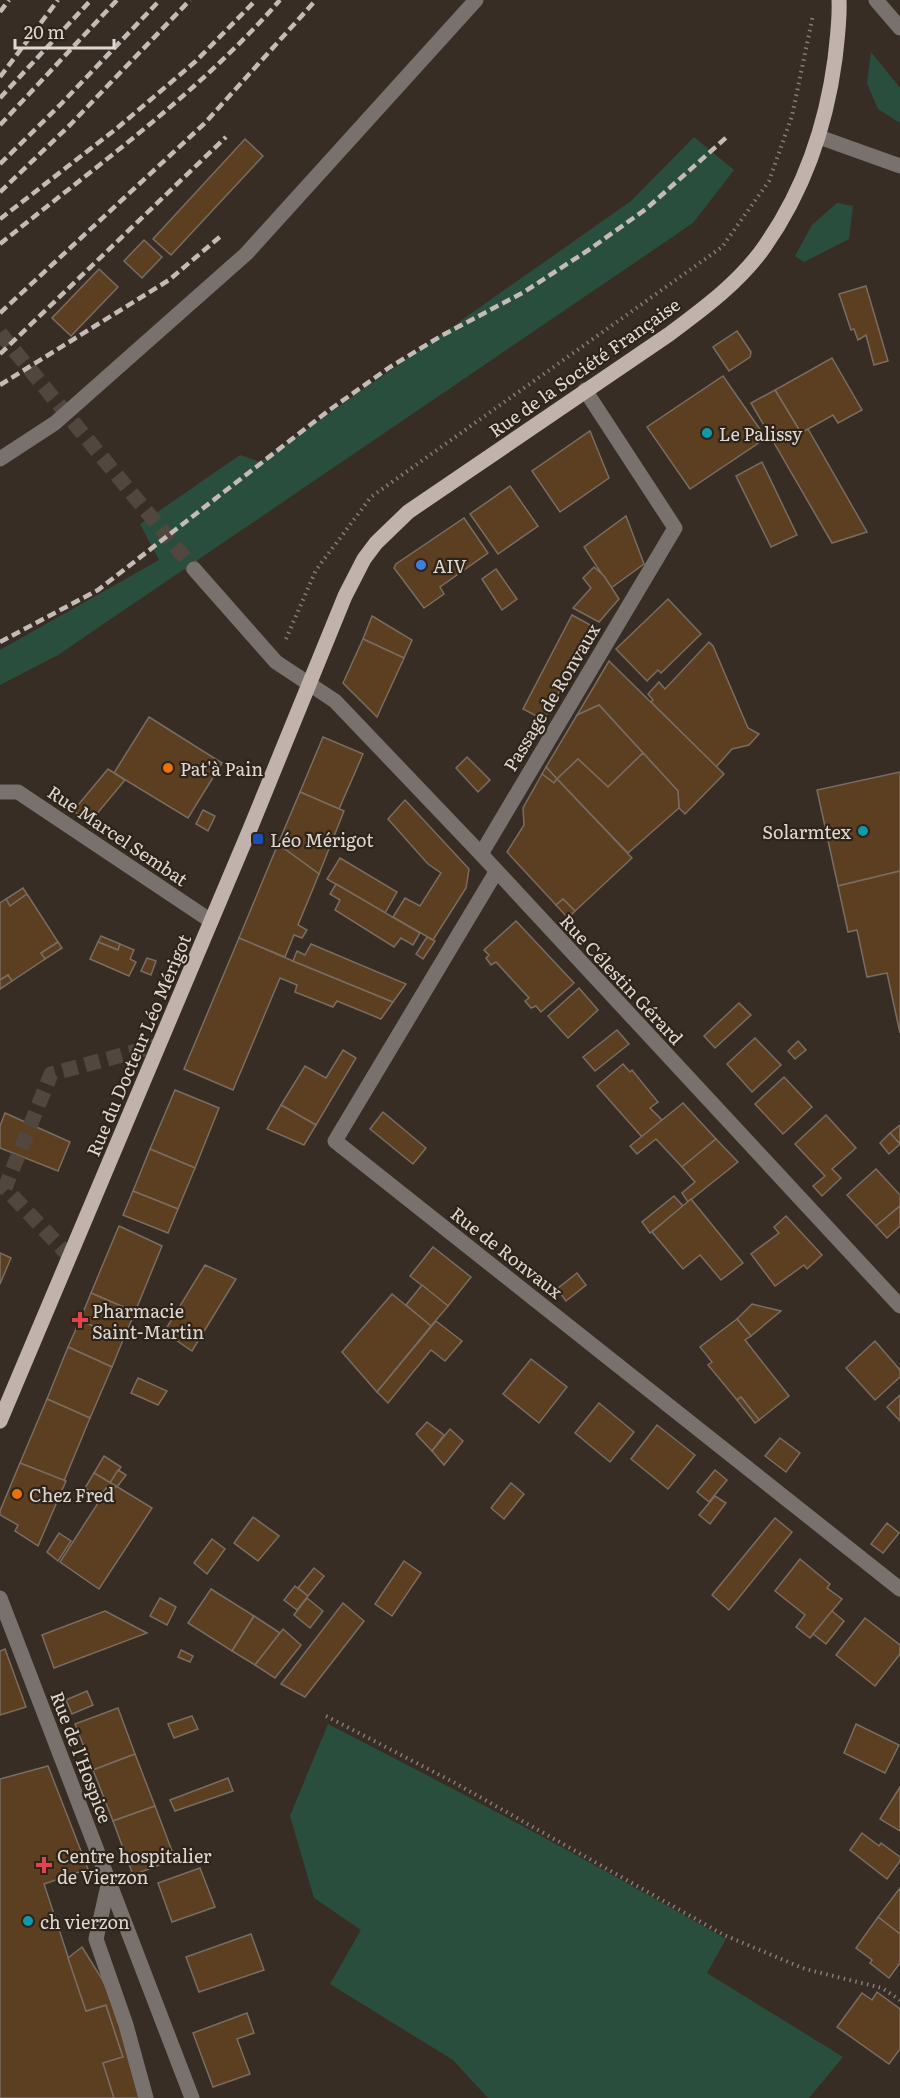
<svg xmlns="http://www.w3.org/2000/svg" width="900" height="2098" font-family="Literata,serif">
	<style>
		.green { fill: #2a4e3d }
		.building { fill: #5c3e21; stroke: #796d62; stroke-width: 1.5 }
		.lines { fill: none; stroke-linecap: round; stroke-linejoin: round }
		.minor-tunnel { stroke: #51473e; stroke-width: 15; stroke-dasharray: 15 8; stroke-linecap: butt }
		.path { stroke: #867d76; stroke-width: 4; stroke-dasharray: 1.5 4.5; stroke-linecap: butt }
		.minor { stroke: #78716e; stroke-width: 15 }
		.major { stroke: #c1b2ab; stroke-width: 15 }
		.rail { stroke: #c3bbb5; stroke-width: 4.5; stroke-dasharray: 9 4.5; stroke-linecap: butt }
		.culture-dot { fill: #0f9aa8; stroke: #2e241a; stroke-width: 2 }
		.shop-dot { fill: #3f7fe0; stroke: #2e241a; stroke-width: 2 }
		.food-dot { fill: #e8710a; stroke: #2e241a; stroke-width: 2 }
		.transit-dot { fill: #1a4fb4; stroke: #2e241a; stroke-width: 2 }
		.health-dot { fill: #e0444e; stroke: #2e241a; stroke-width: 2 }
		.labels { text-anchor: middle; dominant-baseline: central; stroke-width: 4.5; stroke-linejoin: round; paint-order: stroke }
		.street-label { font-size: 18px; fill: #e0d9d3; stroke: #2e241a }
		.poi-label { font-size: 18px; fill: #e0d9d3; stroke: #2e241a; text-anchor: start }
	</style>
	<rect width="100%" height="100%" fill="#382d24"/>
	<!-- green -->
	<g class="green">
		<path d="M871,52L900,88V123L878,109L867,83Z"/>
		<path d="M694,137L734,170L693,223L58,655L0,685V650L159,560L140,524L240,455L260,462L631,201Z"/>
		<path d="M837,203L853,206L849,239L804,262L795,256L812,225Z"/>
		<path d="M328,1724C463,1793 595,1864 726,1939L707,1973L843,2057L809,2098H488L453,2060L330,1984L361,1930L314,1898L290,1816Z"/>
	</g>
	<!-- building -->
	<g class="building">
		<path d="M245,139L263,156L171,255L153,239Z"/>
		<path d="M144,240L162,257L142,278L124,261Z"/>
		<path d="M99,269L118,287L71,336L52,318Z"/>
		<path d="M866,286L888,361L874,365L866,335L858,340L854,329L851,330L839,294Z"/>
		<path d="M737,331L751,352L750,357L729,371L713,347Z"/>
		<path d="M832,358L862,410L838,423L833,415L801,433L775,390Z"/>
		<path d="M723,376L766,438L690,489L647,427Z"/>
		<path d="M775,390L801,433L808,429L867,532L832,543L751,403Z"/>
		<path d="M590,431L609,478L560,512L532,471Z"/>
		<path d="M762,462L797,535L771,547L736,476Z"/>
		<path d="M510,486L538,526L498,554L470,514Z"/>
		<path d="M626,516L644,564L611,588L584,547Z"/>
		<path d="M464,518L488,553L440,587L444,594L424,608L394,568L396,564Z"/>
		<path d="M594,567L604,576L619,599L599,622L573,608L591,588L583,578Z"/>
		<path d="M496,569L517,599L502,610L482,579Z"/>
		<path d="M668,599L701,634L661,673L658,670L647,681L616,649Z"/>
		<path d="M572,615L594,627L544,720L523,709Z"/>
		<path d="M372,616L412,640L404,658L363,639Z"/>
		<path d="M363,639L404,658L377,717L343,683Z"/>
		<path d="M709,642L713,646L748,728L759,734L749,745L732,749L716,767L651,702L653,700L648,694L659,682L665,689Z"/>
		<path d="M609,661L724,774L685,814L679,808L678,791L599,705L577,715Z"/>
		<path d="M599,705L643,753L608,787L578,759L557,779L546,767L577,715Z"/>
		<path d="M149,717L222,763L188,818L114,773Z"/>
		<path d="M323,737L363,754L339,809L300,792Z"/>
		<path d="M643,753L678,791L679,808L628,853L557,779L578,759L608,787Z"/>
		<path d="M467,757L490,780L478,792L456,768Z"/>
		<path d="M546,767L557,779L554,783L542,774Z"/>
		<path d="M108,769L125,780L90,822L73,811Z"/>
		<path d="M900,772V871L838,886L817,790Z"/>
		<path d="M542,774L554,783L557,779L632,858L575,911L563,899L556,905L507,852L524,825L523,808Z"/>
		<path d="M300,792L344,811L319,874L278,844Z"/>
		<path d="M405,800L469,869L466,888L433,940L393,917L405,898L420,906L441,873L428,864L388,819Z"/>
		<path d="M203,810L215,816L208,831L196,824Z"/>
		<path d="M278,844L319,874L298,925L307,930L302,938L294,935L285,957L239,938Z"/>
		<path d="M340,858L397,892L385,913L327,879Z"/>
		<path d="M900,871V1033L887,973L867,977L857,930L848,932L838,886Z"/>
		<path d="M336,884L420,933L413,945L401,938L394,947L335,910L340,900L330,894Z"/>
		<path d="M23,888L27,894L10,906L6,899Z"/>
		<path d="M27,894L58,942L41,953L45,959L12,981L8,975L0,980V903L6,899L10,906Z"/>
		<path d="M563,899L575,911L568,918L556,905Z"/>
		<path d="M516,921L574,983L541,1012L536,1006L531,1008L525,1001L529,998L496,962L491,965L486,958L489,955L484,950Z"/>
		<path d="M101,936L120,944L118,950L98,942Z"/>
		<path d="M427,937L435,941L423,959L416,954Z"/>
		<path d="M239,938L293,961L393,1002L381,1019L337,1001L333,1007L295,992L297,985L280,978L233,1090L184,1069Z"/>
		<path d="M58,942L62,948L45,959L41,953Z"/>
		<path d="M98,942L118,950L120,944L134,950L130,959L136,962L129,976L90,959Z"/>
		<path d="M311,944L406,984L393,1002L293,961L297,951L305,955Z"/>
		<path d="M147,958L156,961L151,975L141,971Z"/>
		<path d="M8,975L12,981L0,989V980Z"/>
		<path d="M579,988L598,1010L568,1038L548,1016Z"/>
		<path d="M739,1003L751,1015L715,1048L704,1036Z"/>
		<path d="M617,1030L629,1044L595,1071L583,1057Z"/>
		<path d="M755,1038L781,1065L752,1092L727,1064Z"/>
		<path d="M798,1041L806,1050L795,1059L788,1051Z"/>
		<path d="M343,1050L356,1058L316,1125L281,1105L305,1066L326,1078Z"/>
		<path d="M623,1064L630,1072L632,1070L658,1102L650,1108L662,1120L642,1137L597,1086Z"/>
		<path d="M784,1077L812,1107L783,1134L755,1104Z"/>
		<path d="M175,1090L219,1108L195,1168L150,1149Z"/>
		<path d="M683,1103L716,1139L682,1167L656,1139L637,1154L630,1146Z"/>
		<path d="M281,1105L316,1125L304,1145L267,1129Z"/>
		<path d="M383,1112L426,1148L413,1164L370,1129Z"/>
		<path d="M5,1113L70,1142L58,1171L0,1148V1126Z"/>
		<path d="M826,1115L856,1148L832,1169L841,1178L822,1196L813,1186L825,1176L795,1144Z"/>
		<path d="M900,1125V1144L890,1133Z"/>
		<path d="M890,1133L900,1144L889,1154L880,1143Z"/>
		<path d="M716,1139L738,1162L688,1202L682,1193L695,1182L682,1167Z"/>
		<path d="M150,1149L195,1168L178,1209L133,1191Z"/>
		<path d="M876,1169L900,1195V1206L876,1226L847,1195Z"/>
		<path d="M133,1191L178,1209L168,1233L123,1215Z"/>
		<path d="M674,1196L683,1206L650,1233L642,1222Z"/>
		<path d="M691,1199L743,1263L721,1280L700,1255L683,1269L652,1232Z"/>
		<path d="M900,1206V1226L887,1238L876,1226Z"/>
		<path d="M786,1216L822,1255L807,1269L804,1265L775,1286L751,1254L779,1233L774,1227Z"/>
		<path d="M119,1226L162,1246L135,1312L91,1293Z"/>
		<path d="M433,1247L471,1277L448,1306L410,1276Z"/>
		<path d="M0,1253L11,1258L0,1284Z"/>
		<path d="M205,1265L236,1279L192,1351L164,1332Z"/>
		<path d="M577,1273L586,1285L566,1301L557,1289Z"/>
		<path d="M422,1285L448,1306L431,1326L406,1305Z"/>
		<path d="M91,1293L135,1312L123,1340L80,1320Z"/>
		<path d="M392,1294L431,1326L377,1392L342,1352Z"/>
		<path d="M752,1304L781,1311L751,1336L737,1319Z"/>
		<path d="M737,1319L751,1336L745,1340L789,1396L759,1420L741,1397L737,1400L708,1365L712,1362L700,1347Z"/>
		<path d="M80,1320L123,1340L112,1367L68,1347Z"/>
		<path d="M436,1321L462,1341L445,1361L431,1350L388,1403L377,1392Z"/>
		<path d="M875,1341L900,1370V1377L875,1400L846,1368Z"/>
		<path d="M68,1347L112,1367L90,1418L47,1399Z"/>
		<path d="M531,1359L567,1387L539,1423L503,1394Z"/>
		<path d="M138,1378L167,1391L158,1405L131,1393Z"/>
		<path d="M900,1395V1421L887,1407Z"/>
		<path d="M741,1397L759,1420L755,1423L737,1400Z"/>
		<path d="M47,1399L90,1418L64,1481L20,1463Z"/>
		<path d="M599,1403L634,1432L610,1462L575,1433Z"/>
		<path d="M427,1422L444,1435L432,1451L416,1434Z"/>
		<path d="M657,1425L695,1455L668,1489L631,1459Z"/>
		<path d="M450,1429L463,1441L444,1465L432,1451Z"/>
		<path d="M780,1438L800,1453L786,1472L765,1456Z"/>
		<path d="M104,1456L121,1467L110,1483L94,1473Z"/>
		<path d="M20,1463L66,1481L38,1546L15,1531L18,1525L0,1515V1511Z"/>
		<path d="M118,1470L126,1475L117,1487L110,1483Z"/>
		<path d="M715,1470L727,1480L709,1502L697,1492Z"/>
		<path d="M94,1473L116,1486L113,1491L106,1488L100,1498L85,1488Z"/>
		<path d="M511,1483L524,1494L504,1519L491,1508Z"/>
		<path d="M116,1486L152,1508L99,1589L60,1562L98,1503L105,1499L107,1500Z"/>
		<path d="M715,1496L726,1503L710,1524L699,1515Z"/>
		<path d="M253,1517L279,1536L258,1561L234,1543Z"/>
		<path d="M775,1518L792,1532L729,1610L712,1595Z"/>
		<path d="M887,1523L899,1533L883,1553L871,1544Z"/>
		<path d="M59,1533L71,1541L58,1561L47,1552Z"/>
		<path d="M212,1539L225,1549L207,1574L194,1563Z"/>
		<path d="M800,1559L830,1584L827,1588L842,1599L810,1638L796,1627L805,1615L775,1591Z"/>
		<path d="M404,1561L421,1573L392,1616L375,1604Z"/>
		<path d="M314,1568L324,1576L308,1596L298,1588Z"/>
		<path d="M295,1586L308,1596L297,1610L284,1600Z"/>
		<path d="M211,1589L254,1616L232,1651L188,1623Z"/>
		<path d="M160,1598L176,1607L167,1625L150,1616Z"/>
		<path d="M307,1598L323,1611L310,1628L294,1615Z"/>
		<path d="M343,1603L364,1621L305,1697L281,1684Z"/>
		<path d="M105,1611L147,1633L54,1668L42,1635Z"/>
		<path d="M832,1611L844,1621L826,1644L813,1634Z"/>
		<path d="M254,1616L280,1633L255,1665L232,1651Z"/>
		<path d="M865,1618L900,1645V1654L875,1686L836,1655Z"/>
		<path d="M283,1629L301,1645L275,1678L255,1665Z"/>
		<path d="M5,1649L26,1707L0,1715V1651Z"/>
		<path d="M181,1650L193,1656L190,1662L178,1657Z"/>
		<path d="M87,1691L93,1705L72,1714L66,1700Z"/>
		<path d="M118,1708L135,1754L93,1770L75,1724Z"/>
		<path d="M192,1716L198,1729L174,1738L168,1724Z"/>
		<path d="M856,1724L899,1745L885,1773L844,1753Z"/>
		<path d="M135,1754L155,1806L113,1821L93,1770Z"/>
		<path d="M48,1766L88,1869L44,1884L86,2011L106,2005L123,2057L103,2063L114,2098H0V1779Z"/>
		<path d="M228,1778L233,1791L175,1811L170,1800Z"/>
		<path d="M900,1787V1831L880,1819Z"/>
		<path d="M155,1806L175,1859L133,1875L113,1821Z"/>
		<path d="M862,1833L879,1846L881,1843L900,1857V1861L887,1879L850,1850Z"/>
		<path d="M200,1868L215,1907L172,1922L158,1883Z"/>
		<path d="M900,1888V1934L878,1917Z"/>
		<path d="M878,1917L900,1934V1963L889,1978L870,1963L872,1960L856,1948Z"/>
		<path d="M251,1934L264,1970L199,1992L186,1957Z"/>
		<path d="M82,1947L102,1979L116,2009L140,2098H114L103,2063L123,2057L106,2005L86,2011L68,1958Z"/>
		<path d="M877,1992L900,2009V2049L889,2064L837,2027L862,1993L872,2000Z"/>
		<path d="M247,2013L254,2033L237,2039L250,2074L213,2087L193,2033Z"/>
	</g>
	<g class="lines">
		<!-- minor-tunnel -->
		<g class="minor-tunnel">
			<path d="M0,333L194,569"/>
			<path d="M70,1257L5,1188L51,1074L159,1045"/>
		</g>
		<!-- path -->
		<g class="path">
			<path d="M286,639L316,570L371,497L722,247L769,181L792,116L813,15"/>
			<path d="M326,1716L455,1783L724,1935L805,1969L882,1988L900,2000"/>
		</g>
		<!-- minor -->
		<g class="minor">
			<path d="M876,0L900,28"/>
			<path d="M819,137L900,166"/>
			<path d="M0,459L55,423L246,254L476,0"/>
			<path d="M194,569L276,662L335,701L481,854L900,1306"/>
			<path d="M0,792H18L211,921"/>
			<path d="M481,854L675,528L585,390"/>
			<path d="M496,872L335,1141L900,1589"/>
			<path d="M0,1598L192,2098"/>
			<path d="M109,1881L96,1939L126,2025L146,2098"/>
		</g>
		<!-- major -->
		<path class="major" d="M0,1421L250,829L345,596L364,559L376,543L408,512L668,335C703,309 740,282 765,246C804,190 826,126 835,59C837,40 840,20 839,0"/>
		<!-- rail -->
		<g class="rail">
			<path d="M0,12L9,0"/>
			<path d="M0,77L58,0"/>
			<path d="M0,98L91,0"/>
			<path d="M0,125L117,0"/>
			<path d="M0,164L61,104L160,0"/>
			<path d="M0,192L70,125L190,0"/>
			<path d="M0,219L116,129L196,61L256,0"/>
			<path d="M0,244C96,166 198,94 280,0"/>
			<path d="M0,313L205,123L316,0"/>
			<path d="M0,354L226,137"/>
			<path d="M0,385L169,280L222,235"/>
			<path d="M0,642L98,590L328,411L390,367L441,336L524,292L590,249L646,209L729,135"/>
		</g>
	</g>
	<!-- markers -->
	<g class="culture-dot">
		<circle cx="707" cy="433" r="6"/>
		<circle cx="863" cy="831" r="6"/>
		<circle cx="28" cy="1921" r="6"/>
	</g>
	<circle class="shop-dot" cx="421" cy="565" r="6"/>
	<g class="food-dot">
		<circle cx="168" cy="768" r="6"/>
		<circle cx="17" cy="1494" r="6"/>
	</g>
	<rect class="transit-dot" x="252" y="833" width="12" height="12" rx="3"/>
	<g class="health-dot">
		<path d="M77 1311h6v6h6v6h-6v6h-6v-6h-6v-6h6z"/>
		<path d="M41 1856h6v6h6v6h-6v6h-6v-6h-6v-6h6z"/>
	</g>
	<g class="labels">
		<!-- street labels -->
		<g class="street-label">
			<text transform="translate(584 367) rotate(-35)">Rue de la Société Française</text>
			<text transform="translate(551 697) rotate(-59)">Passage de Ronvaux</text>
			<text transform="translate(118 835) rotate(34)">Rue Marcel Sembat</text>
			<text transform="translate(622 979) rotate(47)">Rue Célestin Gérard</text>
			<text transform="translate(138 1045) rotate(-67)">Rue du Docteur Léo Mérigot</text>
			<text transform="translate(507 1252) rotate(38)">Rue de Ronvaux</text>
			<text transform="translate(82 1757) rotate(69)">Rue de l'Hospice</text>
		</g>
		<!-- poi labels -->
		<g class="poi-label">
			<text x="719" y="433">Le Palissy</text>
			<text x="433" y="565">AIV</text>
			<text x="180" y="768">Pat'à Pain</text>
			<text x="851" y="831" text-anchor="end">Solarmtex</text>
			<text x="270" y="839">Léo Mérigot</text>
			<text x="92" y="1310">Pharmacie<tspan x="92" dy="21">Saint-Martin</tspan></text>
			<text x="29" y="1494">Chez Fred</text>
			<text x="57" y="1855">Centre hospitalier<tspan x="57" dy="21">de Vierzon</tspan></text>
			<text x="40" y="1921">ch vierzon</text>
		</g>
	</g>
	<!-- scale -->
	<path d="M15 39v9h99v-9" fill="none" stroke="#e0d9d3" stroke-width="3"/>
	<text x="24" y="39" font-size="18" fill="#e0d9d3" stroke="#2e241a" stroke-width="4.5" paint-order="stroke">20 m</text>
</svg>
